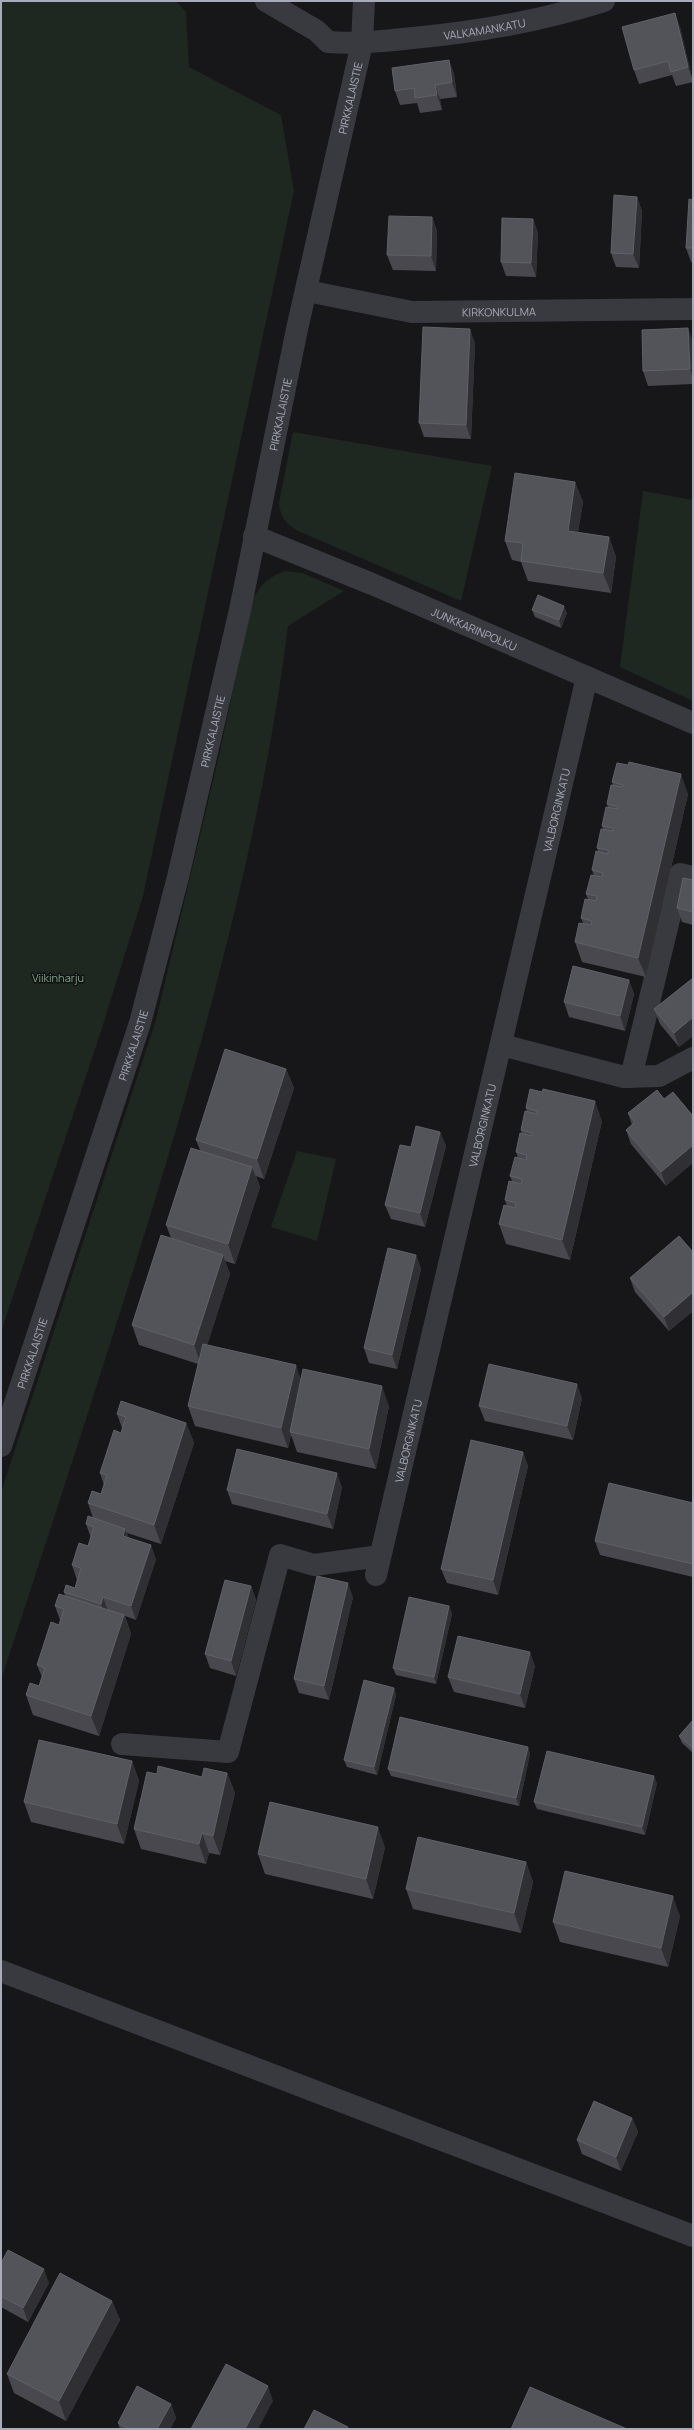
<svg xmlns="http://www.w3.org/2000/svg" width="694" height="2430" font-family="Manrope,sans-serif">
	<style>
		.green { fill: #1e2820 }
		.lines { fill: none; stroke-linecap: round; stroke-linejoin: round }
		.minor { stroke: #393a40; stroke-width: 22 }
		.wall { fill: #48484e }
		.shaded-wall { fill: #303034 }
		.building { fill: #53535a; stroke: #606169 }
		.labels { text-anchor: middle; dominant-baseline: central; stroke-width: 3; stroke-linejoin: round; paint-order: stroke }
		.street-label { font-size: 11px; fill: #a8acba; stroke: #121214 }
		.park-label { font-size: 11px; fill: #7da782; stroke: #121214 }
	</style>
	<rect width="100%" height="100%" fill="#171719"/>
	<!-- green -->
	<g class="green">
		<path d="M1,1H176L186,12L189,67L281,115L294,191L143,896L102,1028L1,1332Z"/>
		<path d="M293,432L492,466L461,601L298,531C286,524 280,517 279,503Z"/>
		<path d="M643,491L693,500V701L620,667Z"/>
		<path d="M285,571L303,573L344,591L288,626C265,810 218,989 165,1167C113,1339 57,1509 1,1680V1492L156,1020L218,760L252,601C260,585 268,577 285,571Z"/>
		<path d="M297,1151L336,1159L317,1241L271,1227Z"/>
	</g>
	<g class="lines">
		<!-- minor -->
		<g class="minor">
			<path id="s1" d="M266,1L317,31L328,42C357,44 385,41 413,38C479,32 541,21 604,1"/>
			<path id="s2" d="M307,291L412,312L693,309"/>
			<path id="s3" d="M254,536L372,584L693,723"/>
			<path d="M502,1045L624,1077L659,1076L693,1058"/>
			<path d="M631,1077L680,874L693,877"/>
			<path id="s4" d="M1,1446L140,1023L178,877L240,610L297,329L362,43L364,1"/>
			<path id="s5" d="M376,1575L587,677"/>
			<path d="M122,1744L228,1752L280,1555L314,1565L380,1556"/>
			<path d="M1,1971L693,2236"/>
		</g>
	</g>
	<!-- wall -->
	<g class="wall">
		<path d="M680,27L693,82L676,86L672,75L639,84L634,70Z"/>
		<path d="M449,60L454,74L457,97L440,99L442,110L420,113L417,103L400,105L395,91Z"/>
		<path d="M637,197L642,211L639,268L616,267L611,253Z"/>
		<path d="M693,200V262H691L686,248Z"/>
		<path d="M432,217L437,231L436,271L393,270L387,255Z"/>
		<path d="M533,219L538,233L536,277L506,276L501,262Z"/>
		<path d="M693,342V384L648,386L643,371Z"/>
		<path d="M475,343L471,439L424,437L419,423Z"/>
		<path d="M575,482L583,502L578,532L609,537L616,557L611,593L528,581L521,562L512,560L505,541Z"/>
		<path d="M532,610L567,613L561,628L535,617Z"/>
		<path d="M612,782L688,794L646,977L582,962L575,942L583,923L581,918L588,899L586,894L594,876L592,870L598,851L597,848L603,829L602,826L608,807L607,804L613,785Z"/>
		<path d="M693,880V925L682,922L677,908Z"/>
		<path d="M693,978V1036L679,1047L660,1024L654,1009Z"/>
		<path d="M629,980L634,994L625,1031L569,1017L564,1002Z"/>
		<path d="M286,1069L294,1088L264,1179L256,1176L260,1187L235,1264L225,1261L230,1274L207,1345L301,1380L389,1406L376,1469L297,1452L291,1435L288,1448L195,1426L188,1406L198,1364L139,1345L132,1325L171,1238L166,1225L200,1150L196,1140Z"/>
		<path d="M657,1090L666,1186L631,1144L626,1130L632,1125L628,1113Z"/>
		<path d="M526,1108L602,1121L570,1260L506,1244L499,1224L507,1206L505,1200L512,1181L510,1176L518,1158L516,1152L522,1134L521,1130L527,1112Z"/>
		<path d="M440,1132L446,1146L425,1227L391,1219L385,1205Z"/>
		<path d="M693,1252V1311L669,1331L635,1292L630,1278Z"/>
		<path d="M416,1255L421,1269L397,1369L369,1363L364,1348Z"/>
		<path d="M582,1398L573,1440L485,1421L479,1406Z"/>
		<path d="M117,1414L186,1423L194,1443L161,1544L127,1533L129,1538L156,1559L136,1620L125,1616L131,1634L99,1736L33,1715L26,1695L39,1686L42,1677L37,1665L59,1625L60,1620L55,1606L65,1596L64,1592L75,1588L77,1580L72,1565L88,1546L91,1538L86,1524L93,1518L88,1503L101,1494L104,1485L100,1473L121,1433L122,1428Z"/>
		<path d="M523,1452L528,1466L498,1595L447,1583L441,1569Z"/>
		<path d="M342,1487L333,1529L232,1504L227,1490Z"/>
		<path d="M693,1503V1577L600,1555L595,1541Z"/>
		<path d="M251,1586L256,1600L236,1676L210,1668L205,1654Z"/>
		<path d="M353,1597L329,1700L299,1693L294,1679Z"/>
		<path d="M449,1606L452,1614L436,1684L396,1675L393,1668Z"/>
		<path d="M535,1666L525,1708L454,1692L448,1677Z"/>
		<path d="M394,1688L396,1695L377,1775L347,1767L344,1760Z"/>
		<path d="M693,1720V1753L682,1743L679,1736Z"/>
		<path d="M528,1747L530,1754L519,1806L391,1776L388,1769Z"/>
		<path d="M132,1761L139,1781L124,1844L31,1822L24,1802Z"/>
		<path d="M227,1773L235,1793L220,1855L209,1853L206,1864L141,1849L134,1829L157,1774L202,1777Z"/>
		<path d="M657,1783L645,1835L537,1809L534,1802Z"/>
		<path d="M385,1847L373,1899L265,1874L258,1854Z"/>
		<path d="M526,1862L533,1882L521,1933L413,1909L406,1889Z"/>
		<path d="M680,1916L668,1967L560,1942L553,1922Z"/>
		<path d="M632,2118L638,2132L621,2171L582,2154L577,2140Z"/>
		<path d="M1,2263L49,2283L28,2322L1,2307Z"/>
		<path d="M112,2301L120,2320L66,2421L14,2393L7,2374Z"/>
		<path d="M171,2404L176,2418L170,2429H120L118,2423Z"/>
	</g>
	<!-- shaded-wall -->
	<g class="shaded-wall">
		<path d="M675,13L680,27L693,81L688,67Z"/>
		<path d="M449,60L454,74L457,97L452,82Z"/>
		<path d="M435,85L440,99L442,110L437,95Z"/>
		<path d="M637,197L642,211L639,268L633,254Z"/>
		<path d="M432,217L437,231L436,271L431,256Z"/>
		<path d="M533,219L538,233L536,277L531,263Z"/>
		<path d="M688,328L693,342V379L690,369Z"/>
		<path d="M470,329L475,343L471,439L466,425Z"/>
		<path d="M575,482L583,502L575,551L568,531Z"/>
		<path d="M609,537L616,557L611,593L603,573Z"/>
		<path d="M564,606L567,613L561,628L559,620Z"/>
		<path d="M681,774L688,794L646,977L638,958Z"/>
		<path d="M629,980L634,994L625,1031L620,1016Z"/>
		<path d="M693,1017V1036L679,1047L674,1033Z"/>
		<path d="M286,1069L294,1088L264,1179L257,1159Z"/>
		<path d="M595,1101L602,1121L570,1260L562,1240Z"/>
		<path d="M440,1132L446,1146L425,1227L420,1213Z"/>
		<path d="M693,1145V1163L666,1186L661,1172Z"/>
		<path d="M252,1167L260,1187L235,1264L228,1244Z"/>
		<path d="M223,1255L230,1274L201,1365L194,1345Z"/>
		<path d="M416,1255L421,1269L397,1369L392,1355Z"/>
		<path d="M693,1292V1311L669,1331L664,1317Z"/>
		<path d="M296,1365L303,1385L290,1432L291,1435L288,1448L281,1428Z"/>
		<path d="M577,1384L582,1398L573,1440L567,1426Z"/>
		<path d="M382,1386L389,1406L376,1469L369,1449Z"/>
		<path d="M186,1423L194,1443L161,1544L154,1525Z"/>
		<path d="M523,1452L528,1466L498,1595L493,1580Z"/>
		<path d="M337,1473L342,1487L333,1529L327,1514Z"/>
		<path d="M125,1529L131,1543L123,1536Z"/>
		<path d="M151,1545L156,1559L136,1620L131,1606Z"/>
		<path d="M348,1583L353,1597L329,1700L324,1686Z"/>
		<path d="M251,1586L256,1600L236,1676L231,1661Z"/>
		<path d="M103,1597L108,1611L106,1618L101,1604Z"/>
		<path d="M449,1606L452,1614L436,1684L434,1677Z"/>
		<path d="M124,1615L131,1634L99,1736L91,1716Z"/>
		<path d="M530,1652L535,1666L525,1708L520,1694Z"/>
		<path d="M394,1688L396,1695L377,1775L374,1767Z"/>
		<path d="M528,1747L530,1754L519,1806L516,1798Z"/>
		<path d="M132,1761L139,1781L124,1844L117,1824Z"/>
		<path d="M227,1773L235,1793L220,1855L213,1836Z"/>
		<path d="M654,1776L657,1783L645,1835L642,1827Z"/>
		<path d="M378,1827L385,1847L373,1899L366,1879Z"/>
		<path d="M202,1833L209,1853L206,1864L199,1844Z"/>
		<path d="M526,1862L533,1882L521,1933L514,1913Z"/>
		<path d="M673,1896L680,1916L668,1967L661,1948Z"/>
		<path d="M632,2118L638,2132L621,2171L616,2157Z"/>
		<path d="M44,2269L49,2283L28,2322L23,2308Z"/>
		<path d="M112,2301L120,2320L66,2421L59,2401Z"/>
		<path d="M268,2386L273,2401L258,2429H245Z"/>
		<path d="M171,2404L176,2418L170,2429H157Z"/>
	</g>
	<!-- building -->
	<g class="building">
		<path d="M675,13L688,67L671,72L668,61L634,70L622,27Z"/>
		<path d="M449,60L452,82L435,85L437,95L415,98L414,88L395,91L392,68Z"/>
		<path d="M614,195L637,197L633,254L611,253Z"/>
		<path d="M689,199L693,200V248H686Z"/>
		<path d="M389,216L432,217L431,256L387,255Z"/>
		<path d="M502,218L533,219L531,263L501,262Z"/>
		<path d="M423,327L470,329L466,425L419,423Z"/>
		<path d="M688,328L690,369L643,371L642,330Z"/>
		<path d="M515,473L575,482L568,531L609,537L603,573L521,561L523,543L505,541Z"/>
		<path d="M538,595L564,606L559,620L532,610Z"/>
		<path d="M629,762L681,774L638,958L575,942L579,923L591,925L592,921L581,918L585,899L596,901L597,896L586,894L591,875L602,877L603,873L592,870L596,851L608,854V850L597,848L601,829L613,831V828L602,826L606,807L618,809V807L607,804L611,785L623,787V785L612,782L617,763L628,765Z"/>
		<path d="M683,878L693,880V912L677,908Z"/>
		<path d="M573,966L629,980L620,1016L564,1002Z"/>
		<path d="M693,978V1017L674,1033L654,1009Z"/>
		<path d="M225,1049L286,1069L257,1159L196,1140Z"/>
		<path d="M530,1089L542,1092L543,1089L595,1101L562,1240L499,1224L504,1205L515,1208L516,1203L505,1200L509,1181L521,1184L522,1179L510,1176L515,1157L526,1160L527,1155L516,1152L520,1133L532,1136V1133L521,1130L525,1111L537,1114V1111L526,1108Z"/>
		<path d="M657,1090L664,1099L673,1092L693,1116V1145L661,1172L626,1130L635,1122L628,1113Z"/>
		<path d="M416,1126L440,1132L420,1213L385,1205L400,1145L411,1147Z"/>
		<path d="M191,1148L252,1167L228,1244L166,1225Z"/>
		<path d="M161,1235L223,1255L194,1345L132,1325Z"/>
		<path d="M679,1236L693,1252V1292L664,1317L630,1278Z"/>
		<path d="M388,1248L416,1255L392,1355L364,1348Z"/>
		<path d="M203,1344L296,1365L281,1428L188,1406Z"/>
		<path d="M489,1364L577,1384L567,1426L479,1406Z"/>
		<path d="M303,1369L382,1386L369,1449L290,1432Z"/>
		<path d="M121,1401L186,1423L154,1525L88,1503L92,1491L101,1494L107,1475L100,1473L114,1430L121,1433L126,1417L117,1414Z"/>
		<path d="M471,1440L523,1452L493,1580L441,1569Z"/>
		<path d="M237,1449L337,1473L327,1514L227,1490Z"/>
		<path d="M609,1483L693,1503V1564L595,1541Z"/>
		<path d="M88,1516L125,1529L123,1536L151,1545L131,1606L103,1597L101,1604L64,1592L66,1585L75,1588L81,1568L72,1565L79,1543L88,1546L94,1527L86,1524Z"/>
		<path d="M317,1576L348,1583L324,1686L294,1679Z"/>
		<path d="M225,1580L251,1586L231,1661L205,1654Z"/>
		<path d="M59,1594L124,1615L91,1716L26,1695L30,1683L39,1686L45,1668L37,1665L51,1622L59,1625L64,1609L55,1606Z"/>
		<path d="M409,1597L449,1606L434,1677L393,1668Z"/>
		<path d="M458,1636L530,1652L520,1694L448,1677Z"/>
		<path d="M364,1680L394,1688L374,1767L344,1760Z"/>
		<path d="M400,1717L528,1747L516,1798L388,1769Z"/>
		<path d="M693,1720V1748L679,1736Z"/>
		<path d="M39,1740L132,1761L117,1824L24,1802Z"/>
		<path d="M547,1751L654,1776L642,1827L534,1802Z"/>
		<path d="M158,1766L202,1777L204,1768L227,1773L213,1836L202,1833L199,1844L134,1829L147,1772L157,1774Z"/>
		<path d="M270,1802L378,1827L366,1879L258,1854Z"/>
		<path d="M418,1837L526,1862L514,1913L406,1889Z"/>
		<path d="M565,1871L673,1896L661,1948L553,1922Z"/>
		<path d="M594,2101L632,2118L616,2157L577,2140Z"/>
		<path d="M8,2250L44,2269L23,2308L1,2296V2263Z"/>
		<path d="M60,2273L112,2301L59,2401L7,2374Z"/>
		<path d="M226,2364L268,2386L245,2429H191Z"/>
		<path d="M137,2386L171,2404L157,2429H129L118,2423Z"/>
		<path d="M530,2387L627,2429H511Z"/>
		<path d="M314,2410L348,2427L347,2429H304Z"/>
	</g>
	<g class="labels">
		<!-- street labels -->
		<g class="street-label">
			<text stroke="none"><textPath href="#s1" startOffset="232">VALKAMANKATU</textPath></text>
			<text stroke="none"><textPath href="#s4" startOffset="1394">PIRKKALAISTIE</textPath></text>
			<text stroke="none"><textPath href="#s2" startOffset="194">KIRKONKULMA</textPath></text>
			<text stroke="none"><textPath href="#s4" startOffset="1070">PIRKKALAISTIE</textPath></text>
			<text stroke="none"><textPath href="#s3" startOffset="239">JUNKKARINPOLKU</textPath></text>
			<text stroke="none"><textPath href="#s4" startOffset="746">PIRKKALAISTIE</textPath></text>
			<text stroke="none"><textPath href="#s5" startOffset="786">VALBORGINKATU</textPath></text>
			<text stroke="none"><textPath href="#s4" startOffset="422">PIRKKALAISTIE</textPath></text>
			<text stroke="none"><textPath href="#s5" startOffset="462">VALBORGINKATU</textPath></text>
			<text stroke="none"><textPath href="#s4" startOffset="98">PIRKKALAISTIE</textPath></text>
			<text stroke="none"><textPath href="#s5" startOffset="138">VALBORGINKATU</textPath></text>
		</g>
		<!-- park labels -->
		<g class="park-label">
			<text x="58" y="977">Viikinharju</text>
		</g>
	</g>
	<!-- border -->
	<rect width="694" height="2430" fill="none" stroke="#a8acba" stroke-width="4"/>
</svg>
